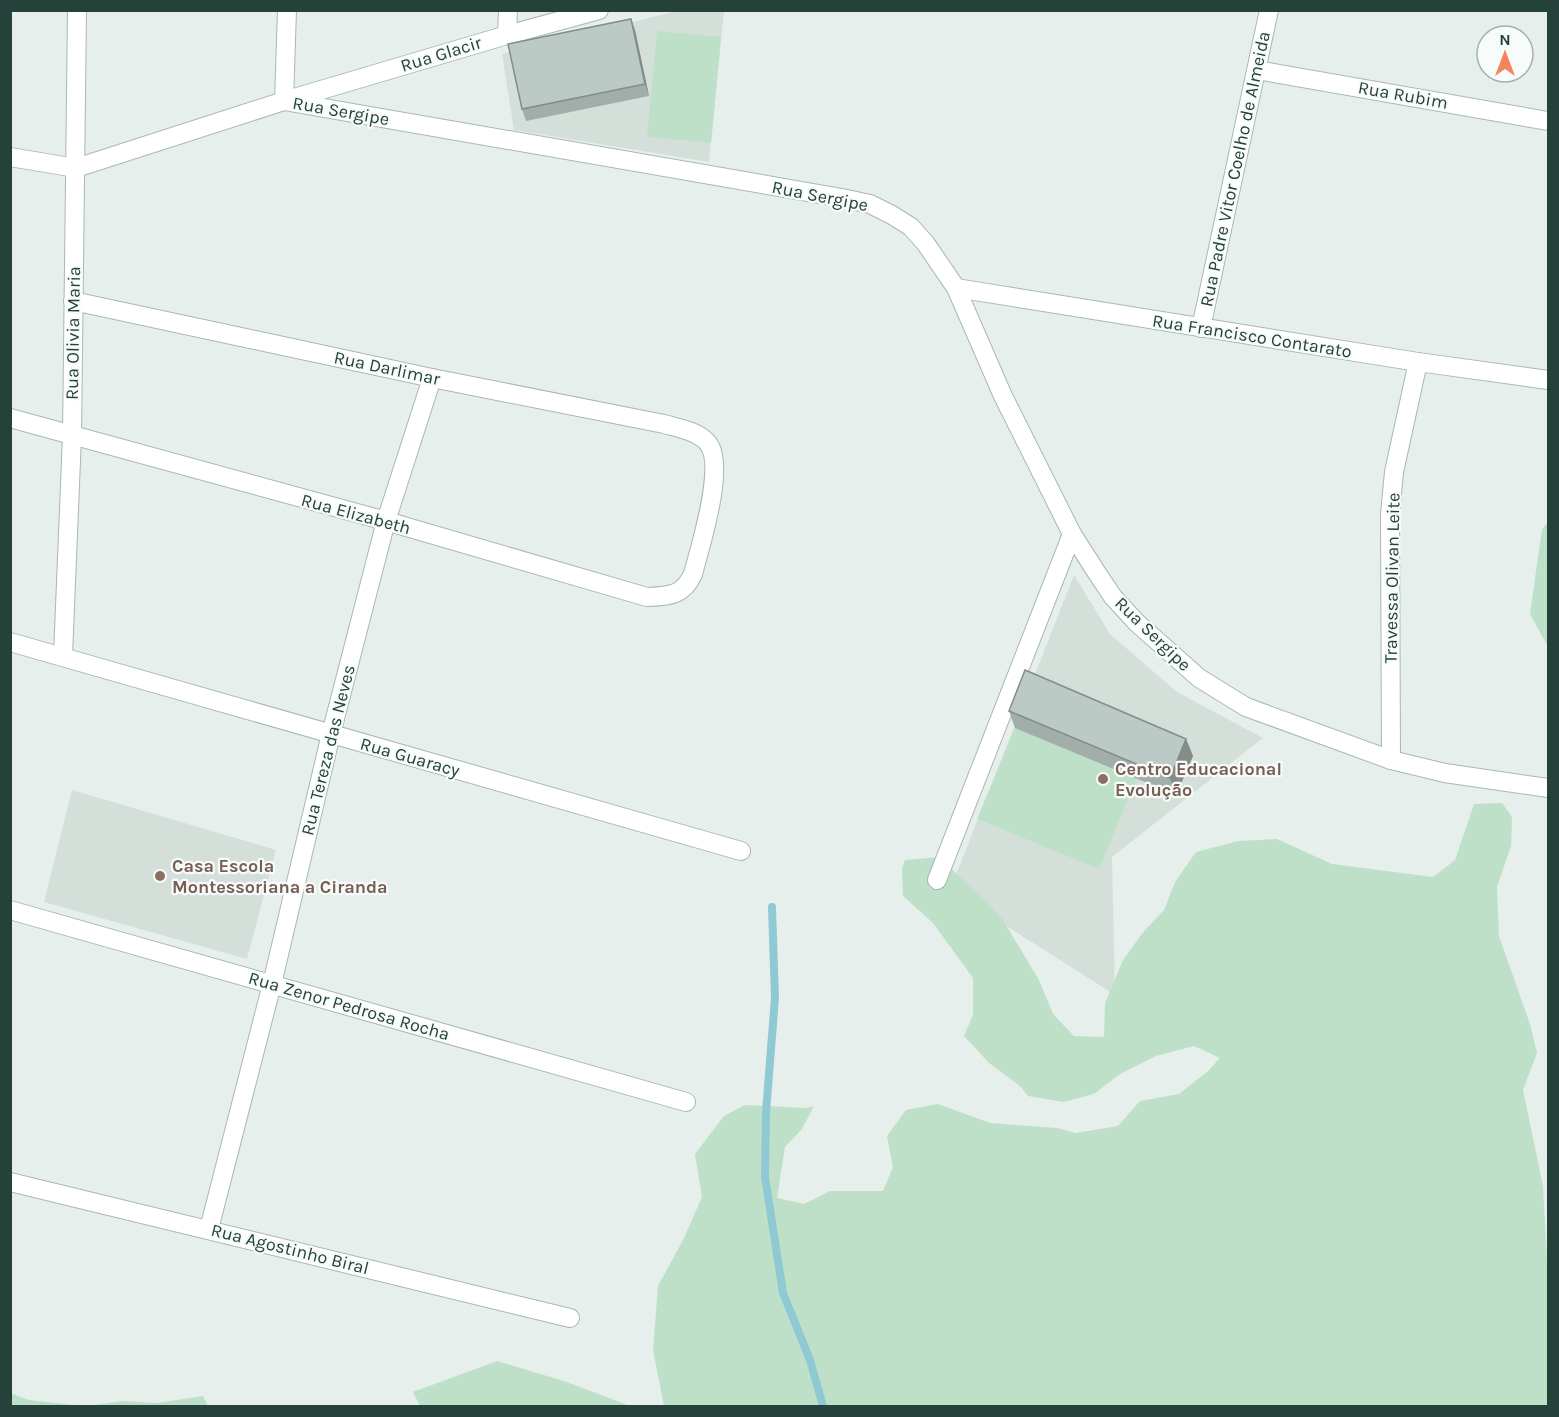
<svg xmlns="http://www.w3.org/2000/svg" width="1559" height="1417" font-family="Karla,sans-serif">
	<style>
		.built { fill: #d4dfda }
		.green { fill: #bfe0c8 }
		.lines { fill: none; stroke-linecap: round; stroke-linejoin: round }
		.stream { stroke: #8ec9d4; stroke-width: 8 }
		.minor-casing { stroke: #a8b8b2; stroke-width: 20 }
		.minor { stroke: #fff; stroke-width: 18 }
		.wall { fill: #a1aea9 }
		.shaded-wall { fill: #838d89 }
		.building { fill: #bbcac4; stroke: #838d89; stroke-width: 1.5 }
		.education-dot { fill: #8d6e63; stroke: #f7fbf9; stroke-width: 2 }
		.labels { text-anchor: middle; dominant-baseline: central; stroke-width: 4.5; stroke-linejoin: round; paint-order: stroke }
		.street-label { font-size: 18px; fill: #24423a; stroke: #f7fbf9 }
		.education-label { font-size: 18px; font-weight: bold; fill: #785e54; stroke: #f7fbf9; text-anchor: start }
	</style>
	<rect width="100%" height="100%" fill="#e6efeb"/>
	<!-- built -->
	<g class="built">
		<path d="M677,11H724L709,162L514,130L502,54Z"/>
		<path d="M1074,575L1110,634L1177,692L1263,738L1112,857L1115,995L950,890Z"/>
		<path d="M72,790L276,850L247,959L44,902Z"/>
	</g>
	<!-- green -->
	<g class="green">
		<path d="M657,31L721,37L711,143L647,137Z"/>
		<path d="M1548,522V647L1530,614L1542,529Z"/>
		<path d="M1015,728L1137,778L1099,869L977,819Z"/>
		<path d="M1502,803L1512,817L1511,846L1497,887L1499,936L1530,1024L1537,1053L1523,1090L1543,1186L1548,1278V1406H664L653,1350L658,1286L684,1238L702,1197L695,1154L724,1116L745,1105L806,1108L814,1106L802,1129L785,1147L777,1198L804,1204L830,1191H883L893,1167L887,1136L906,1110L938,1104L990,1123L1057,1128L1076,1133L1118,1126L1140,1101L1179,1094L1208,1071L1220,1058L1194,1046L1156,1056L1120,1074L1094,1094L1063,1102L1028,1096L1020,1086L989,1063L964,1036L973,1015V978L933,923L903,896L902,868L905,860L939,857L986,901L1003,920L1039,980L1053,1014L1074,1036L1104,1037L1105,1003L1123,960L1144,931L1164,910L1175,882L1196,852L1238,841L1277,839L1332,864L1433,877L1455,860L1474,804Z"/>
		<path d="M497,1361L567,1382L630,1406H420L413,1392Z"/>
		<path d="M10,1393L29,1400L84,1406H11Z"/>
		<path d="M203,1396L208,1406H87L123,1401L157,1403Z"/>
	</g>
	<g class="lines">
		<!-- stream -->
		<path class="stream" d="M772,907L775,998L766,1112L765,1177L783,1293L810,1360L823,1406"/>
		<!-- minor casing -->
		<g class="minor-casing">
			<g id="minor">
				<path d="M507,35L508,10"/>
				<path d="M1257,70L1548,121"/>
				<path d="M284,101L842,198L870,204L892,215L911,227L926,244L956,288L1003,396L1072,534L1097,573L1113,597L1137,623L1199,678L1246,707L1391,760L1445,773L1548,788"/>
				<path d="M284,101L287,10"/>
				<path d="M10,157L76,168L284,101L507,35L599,10"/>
				<path d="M956,288L1418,362L1548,380"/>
				<path d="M1201,328L1269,10"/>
				<path d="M10,418L386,521L647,597C669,596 683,596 693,574C700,547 727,463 707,442C697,431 678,428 664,424L432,378L73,301"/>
				<path d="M10,642L741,851"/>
				<path d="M63,656L72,436L77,10"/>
				<path d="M1391,760L1390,515L1394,472L1418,362"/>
				<path d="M937,880L1072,534"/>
				<path d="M10,910L686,1102"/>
				<path d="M10,1182L570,1318"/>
				<path d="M209,1229L272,984L331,734L386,521L432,378"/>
			</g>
		</g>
		<!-- minor -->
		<use href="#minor" class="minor"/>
	</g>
	<!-- wall -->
	<g class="wall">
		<path d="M635,30L649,96L526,121L522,109Z"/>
		<path d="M1009,711L1186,739L1193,756L1176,795L1015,728Z"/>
	</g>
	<!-- shaded-wall -->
	<g class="shaded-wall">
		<path d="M631,19L635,30L649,96L645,84Z"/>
		<path d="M1186,739L1193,756L1176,795L1170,778Z"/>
	</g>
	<!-- building -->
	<g class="building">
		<path d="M631,19L645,84L522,109L508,44Z"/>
		<path d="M1025,670L1186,739L1170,778L1009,711Z"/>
	</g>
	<!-- markers -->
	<g class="education-dot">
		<circle cx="1103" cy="779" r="6"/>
		<circle cx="160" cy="876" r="6"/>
	</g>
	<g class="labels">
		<!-- street labels -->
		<g class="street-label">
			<text transform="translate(441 54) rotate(-17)">Rua Glacir</text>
			<text transform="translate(1403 95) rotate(10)">Rua Rubim</text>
			<text transform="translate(341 111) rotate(10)">Rua Sergipe</text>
			<text transform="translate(1235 169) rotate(-78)">Rua Padre Vitor Coelho de Almeida</text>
			<text transform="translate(820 196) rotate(11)">Rua Sergipe</text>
			<text transform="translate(73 333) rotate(-89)">Rua Olivia Maria</text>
			<text transform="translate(1252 336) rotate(9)">Rua Francisco Contarato</text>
			<text transform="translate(387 368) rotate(12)">Rua Darlimar</text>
			<text transform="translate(356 514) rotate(15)">Rua Elizabeth</text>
			<text transform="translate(1392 578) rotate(-89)">Travessa Olivan Leite</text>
			<text transform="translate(1153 634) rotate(44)">Rua Sergipe</text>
			<text transform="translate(328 750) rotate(-76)">Rua Tereza das Neves</text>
			<text transform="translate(410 757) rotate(16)">Rua Guaracy</text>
			<text transform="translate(349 1006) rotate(16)">Rua Zenor Pedrosa Rocha</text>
			<text transform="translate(290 1249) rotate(14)">Rua Agostinho Biral</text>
		</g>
		<!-- education labels -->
		<g class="education-label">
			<text x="1115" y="769">Centro Educacional<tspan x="1115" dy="21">Evolução</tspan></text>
			<text x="172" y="866">Casa Escola<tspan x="172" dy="21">Montessoriana a Ciranda</tspan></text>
		</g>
	</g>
	<!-- border -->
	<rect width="1559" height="1417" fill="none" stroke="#24423a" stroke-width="24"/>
	<!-- north arrow -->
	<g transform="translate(1505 54)"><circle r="28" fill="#f7fbf9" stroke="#a3b1ad" stroke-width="1.5"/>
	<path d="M0-4.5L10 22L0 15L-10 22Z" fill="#f4845f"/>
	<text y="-9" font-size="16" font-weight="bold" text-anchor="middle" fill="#24423a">N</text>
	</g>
</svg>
